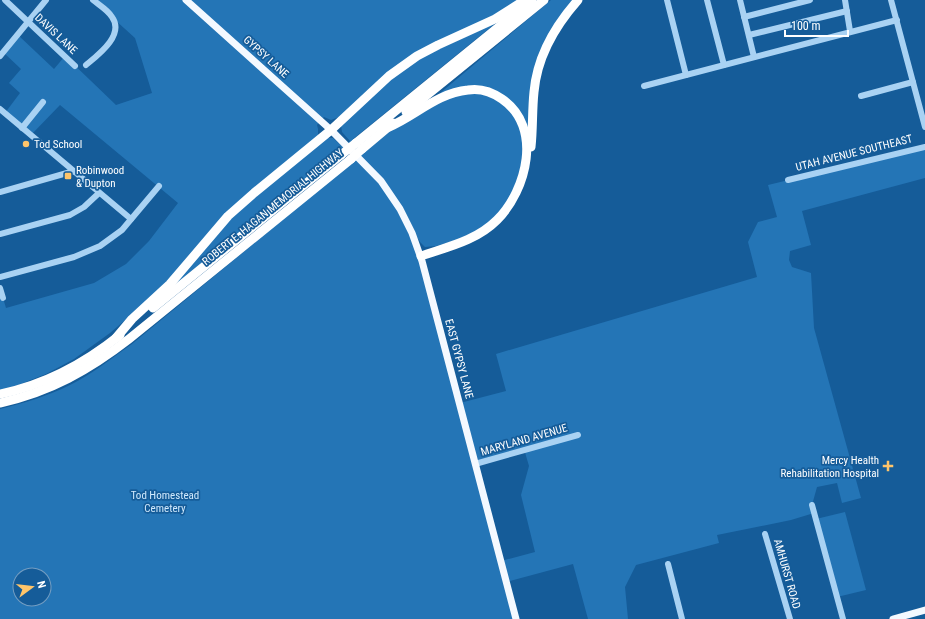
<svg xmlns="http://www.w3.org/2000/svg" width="925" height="619" font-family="'Roboto Condensed',sans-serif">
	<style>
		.green { fill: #2475b6; fill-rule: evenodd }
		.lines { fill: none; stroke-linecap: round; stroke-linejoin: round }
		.minor { stroke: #a9d2f3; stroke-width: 6 }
		.major { stroke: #f4f9ff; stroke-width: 7 }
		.highway { stroke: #fff; stroke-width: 9 }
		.highway-bridge { stroke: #fff; stroke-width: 9 }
		.poi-dot { fill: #ffc56a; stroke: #155c99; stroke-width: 1.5 }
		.labels { text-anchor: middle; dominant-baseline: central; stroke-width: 3.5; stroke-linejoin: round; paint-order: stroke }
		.street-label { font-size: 11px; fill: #fff; stroke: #155c99 }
		.poi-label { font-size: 11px; fill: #fff; stroke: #155c99; text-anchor: start }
		.park-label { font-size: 11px; fill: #d0e9fd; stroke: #155c99 }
	</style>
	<rect width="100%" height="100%" fill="#155c99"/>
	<!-- green -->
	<g class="green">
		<path d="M93,0H519L492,17L438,42L339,117L331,120L324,117L317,125L318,129V136L215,225L179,268L157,293L110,333L74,359L61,366L46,374L18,385L0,390V288L6,308L94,283L126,264L149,241L178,203L60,105L31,135L5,113L20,93L9,83L21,69L3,52L18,35L54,69L65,56L116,105L152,93L135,38Z"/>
		<path d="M551,0H575L542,53L530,134L526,126L488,90L433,99Z"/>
		<path d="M497,22L353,139L356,143L169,290L218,229L325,138H333L343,147L350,141L342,132L341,125L392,78L422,57Z"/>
		<path d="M472,92L492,97L509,108L522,131V166L511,196L504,207L490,222L472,233L453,241L436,246L425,247L420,242L417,237L460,403L506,391L496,354L757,277L748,242L758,222L777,217L768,185L925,147V178L802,211L811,245L790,251L789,260L792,267L811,273L814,328L861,498L842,503L837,483L817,487L812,505L814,513L791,520L717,535L719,543L636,565L625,587L628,619H588L573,564L506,582L516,619H0V409C24,403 48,396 70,385C92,374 112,358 132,344L389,132L426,109L445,98ZM524,449L529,466L521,495L535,552L501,561L479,463ZM20,575H44V599H20Z"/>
		<path d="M845,512L866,590L837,597L816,519Z"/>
	</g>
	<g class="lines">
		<!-- minor -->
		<g class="minor">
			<path d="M5,0L75,66"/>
			<path d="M667,0L686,75"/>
			<path d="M707,0L724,65"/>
			<path d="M740,0L754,57"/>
			<path d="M845,0L850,31"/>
			<path d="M891,0L925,127"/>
			<path d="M744,17L810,0"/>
			<path d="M749,35L847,11"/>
			<path d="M0,56L46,0"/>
			<path d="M86,65C98,55 125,35 112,17C108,10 99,5 93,0"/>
			<path d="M644,86L897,20"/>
			<path d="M861,96L913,82"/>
			<path d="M0,109L131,219"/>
			<path d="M22,128L43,102"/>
			<path d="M788,180L925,147"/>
			<path d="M0,192L74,171"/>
			<path d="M0,234L70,215L84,207L99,193"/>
			<path d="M0,277L74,257L100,246L122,230L159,186"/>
			<path d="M0,288L3,298"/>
			<path d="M475,464L578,435"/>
			<path d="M812,505L843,619"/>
			<path d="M765,534L790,619"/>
			<path d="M668,564L682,619"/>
		</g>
		<!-- major -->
		<g class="major">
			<path d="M186,0L331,130L381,181L400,209L412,233L422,261L516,619"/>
			<path d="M893,619L925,610"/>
		</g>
		<!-- highway -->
		<g class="highway">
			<path d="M406,112L544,0"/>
			<path d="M389,127C415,116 437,93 468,90C480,88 492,92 502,99C543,127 527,190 497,220C476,241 447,247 421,256"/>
			<path d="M356,143L532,0"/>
			<path d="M531,147C533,129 532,111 534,92C537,57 555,26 578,0"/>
			<path d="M362,149L393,123"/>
			<path d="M153,308L341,155"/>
			<path d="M116,338L132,319L170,284L228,216L254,193L331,130L389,76L417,56L438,45L495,19L525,0"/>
			<path d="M0,394C44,385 84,364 120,335"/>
			<path d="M0,403C50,392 89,370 129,339L351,159"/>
		</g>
		<!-- highway-bridge -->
		<g class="highway-bridge">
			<path d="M341,155L356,143"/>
			<path d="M351,159L362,149"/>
		</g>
	</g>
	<!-- markers -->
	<g class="poi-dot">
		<circle cx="26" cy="144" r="4"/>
		<rect x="64" y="172" width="8" height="8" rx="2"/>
		<path d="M886 460h4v4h4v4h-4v4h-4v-4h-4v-4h4z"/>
	</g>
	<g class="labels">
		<!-- street labels -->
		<g class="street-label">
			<text transform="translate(56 34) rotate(43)">DAVIS LANE</text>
			<text transform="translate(266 57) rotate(42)">GYPSY LANE</text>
			<text transform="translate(854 153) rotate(-14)">UTAH AVENUE SOUTHEAST</text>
			<text transform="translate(273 207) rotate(-39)">ROBERT E. HAGAN MEMORIAL HIGHWAY</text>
			<text transform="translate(459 359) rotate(75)">EAST GYPSY LANE</text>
			<text transform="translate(524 440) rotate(-16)">MARYLAND AVENUE</text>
			<text transform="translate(787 574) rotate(74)">AMHURST ROAD</text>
		</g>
		<!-- poi labels -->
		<g class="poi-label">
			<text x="34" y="144">Tod School</text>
			<text x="76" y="170">Robinwood<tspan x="76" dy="13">&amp; Dupton</tspan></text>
			<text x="879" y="460" text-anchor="end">Mercy Health<tspan x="879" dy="13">Rehabilitation Hospital</tspan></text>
		</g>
		<!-- park labels -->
		<g class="park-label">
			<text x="165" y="495">Tod Homestead<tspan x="165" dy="13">Cemetery</tspan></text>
		</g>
	</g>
	<!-- north arrow -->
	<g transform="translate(32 587) rotate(75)"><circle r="19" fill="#155c99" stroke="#739dc2"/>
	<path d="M0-3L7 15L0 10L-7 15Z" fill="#ffc56a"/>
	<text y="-6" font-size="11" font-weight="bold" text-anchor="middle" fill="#ffffff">N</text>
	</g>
	<!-- scale -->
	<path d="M785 30v6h63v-6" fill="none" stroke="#ffffff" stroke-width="2"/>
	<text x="791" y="30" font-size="12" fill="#ffffff" stroke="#155c99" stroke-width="3" paint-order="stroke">100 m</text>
</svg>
